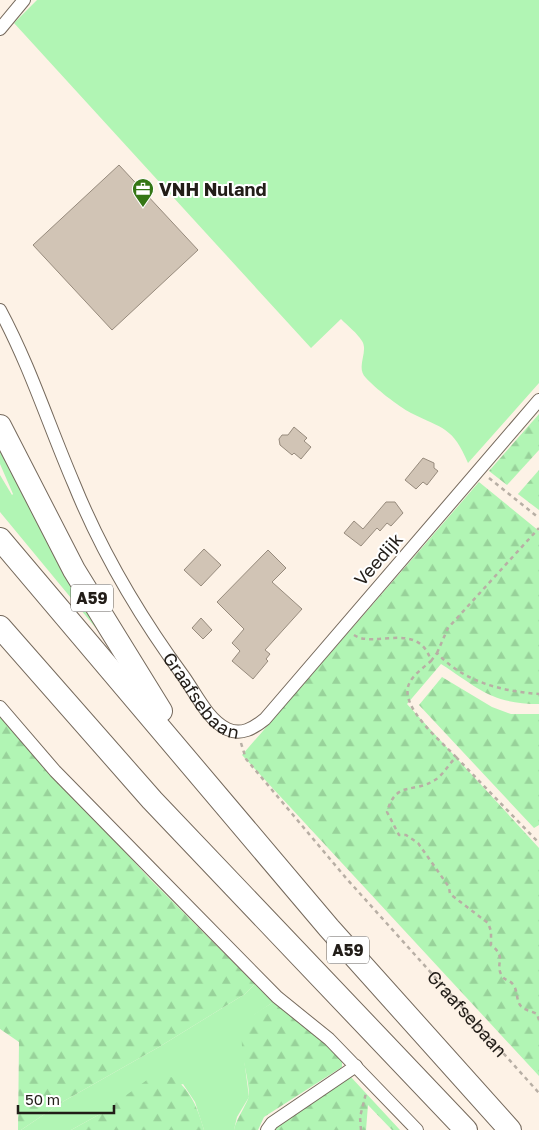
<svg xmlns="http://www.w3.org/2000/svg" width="539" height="1130" font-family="'Golos Text',sans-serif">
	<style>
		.grass { fill: #b1f5b4 }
		.forest { fill: url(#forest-firs) }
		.building { fill: #d1c4b5; stroke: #978b7d }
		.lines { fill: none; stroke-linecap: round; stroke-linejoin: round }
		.street-casing { stroke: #75695c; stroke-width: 14 }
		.highway-casing { stroke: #75695c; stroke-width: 24 }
		.path { stroke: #b8afa5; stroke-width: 2.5; stroke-dasharray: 4 4; stroke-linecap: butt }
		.street { stroke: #fff; stroke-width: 12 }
		.highway { stroke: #fff; stroke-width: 22 }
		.labels { text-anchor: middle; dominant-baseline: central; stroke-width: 4; stroke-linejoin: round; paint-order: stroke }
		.shield { fill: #fff; stroke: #64615d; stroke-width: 1 }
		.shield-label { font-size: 16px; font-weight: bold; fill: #221d18 }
		.poi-label { font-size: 18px; font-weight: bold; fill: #221d18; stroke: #fff; text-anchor: start }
		.street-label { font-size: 18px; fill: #221d18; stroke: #fff }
	</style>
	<defs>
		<pattern id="forest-firs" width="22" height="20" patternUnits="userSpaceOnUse" patternTransform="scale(1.25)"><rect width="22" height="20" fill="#b1f5b4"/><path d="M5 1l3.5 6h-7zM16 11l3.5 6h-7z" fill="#98d29a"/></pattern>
	</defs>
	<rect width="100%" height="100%" fill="#fdf2e6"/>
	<!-- grass -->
	<g class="grass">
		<path d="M37,0H539V383L468,463C453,427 443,429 411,413C398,406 375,388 366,378C355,367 369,352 362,341C357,333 348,326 341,319L311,348L14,23Z"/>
		<path d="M0,446L114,650L0,512V475L12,495L13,494L0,464Z"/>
		<path d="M255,984L275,1001L254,1015L244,1059L249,1097L237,1117L234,1130H204L195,1102L183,1084L102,1113L71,1130H21L64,1101L159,1047L245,994Z"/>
	</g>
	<!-- forest -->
	<g class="forest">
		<path d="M539,414V450L507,485L489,471Z"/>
		<path d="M539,470V510L518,494Z"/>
		<path d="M479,482L539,531V704C492,704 478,688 441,664L407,704L539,848V1076L242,755Z"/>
		<path d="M442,677L492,707L511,714H539V825L534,828L419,705Z"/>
		<path d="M0,716L149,878L255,984L245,994L159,1047L64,1101L21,1130H18L19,1042L0,1029Z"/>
		<path d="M275,1001L342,1057V1067L264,1117L258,1130H234C236,1119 249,1101 249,1095C249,1070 231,1036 252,1016C259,1010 268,1006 275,1001Z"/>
		<path d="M163,1073C188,1083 197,1105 204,1130H71L102,1113L151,1077Z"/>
		<path d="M350,1076L400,1130H392L368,1105L366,1130H271Z"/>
	</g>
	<!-- building -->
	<g class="building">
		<path d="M119,165L198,250L112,330L33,245Z"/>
		<path d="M294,427L307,438L304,441L311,447L301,459L294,453L292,455L280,445L279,439L282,435H288Z"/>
		<path d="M423,458L434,463V468L438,471L427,485L423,482L416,489L405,480Z"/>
		<path d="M386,502H395L403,513L391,526L387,523L380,531L377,528L361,546L344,533L354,521L363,529Z"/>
		<path d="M204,549L221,565L201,586L184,570Z"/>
		<path d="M268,550L286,568L272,582L302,609L265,650L270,654L266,659L268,661L253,679L232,661L240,651L232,643L244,629L217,602Z"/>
		<path d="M201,618L212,630L203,639L192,628Z"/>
	</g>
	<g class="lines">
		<!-- street casing -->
		<g class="street-casing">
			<g id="street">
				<path d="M0,29L24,0"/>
				<path id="s2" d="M0,310C30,366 49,426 74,484C102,553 140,617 184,677C196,694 208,720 227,729C241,736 254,728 265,719L539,400"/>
				<path d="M0,707L55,771L155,873L277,997L329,1039L417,1130"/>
				<path d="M267,1130L272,1123L356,1066"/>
			</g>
		</g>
		<!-- highway casing -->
		<g class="highway-casing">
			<g id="highway">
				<path d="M0,426L74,570L161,711"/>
				<path d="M0,539L329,928L510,1130"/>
				<path d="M0,627L152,800L466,1130"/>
			</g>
		</g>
		<!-- path -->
		<g class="path">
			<path d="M489,478L539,518"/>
			<path d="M354,635C374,649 419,620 431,661C424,667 412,676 409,684C399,707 441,741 456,757C449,764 443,775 435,780C413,794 396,780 387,812L399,835H406L418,843L449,887L450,894L488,923L491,931V945C508,958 494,963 502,976C505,981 511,980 514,986C518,992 516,1003 522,1007C526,1011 532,1011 537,1014L539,1020"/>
			<path d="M437,653L448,628L539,528"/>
			<path d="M431,661L437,653C464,682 501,691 539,694"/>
			<path id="s1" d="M241,743L246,759L346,878L539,1093"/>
			<path d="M456,757L539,843"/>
			<path d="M361,1130L360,1117L366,1093"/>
		</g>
		<!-- street -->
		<use href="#street" class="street"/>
		<!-- highway -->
		<use href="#highway" class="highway"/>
	</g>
	<!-- icons -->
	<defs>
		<g id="office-pin" transform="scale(1.125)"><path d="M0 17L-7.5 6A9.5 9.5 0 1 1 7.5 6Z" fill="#347615" stroke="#fff"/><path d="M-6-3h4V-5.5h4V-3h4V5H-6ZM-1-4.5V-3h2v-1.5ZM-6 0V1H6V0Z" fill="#fff"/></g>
	</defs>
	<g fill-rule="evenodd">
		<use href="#office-pin" x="143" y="189"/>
	</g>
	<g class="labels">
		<!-- shield labels -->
		<g class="shield">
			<rect x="71" y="584.5" width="42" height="27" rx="4"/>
			<rect x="327" y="936.5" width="42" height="27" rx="4"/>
		</g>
		<g class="shield-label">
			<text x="92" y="598">A59</text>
			<text x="348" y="950">A59</text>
		</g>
		<!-- poi labels -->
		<g class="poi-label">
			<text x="159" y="189">VNH Nuland</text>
		</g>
		<!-- street labels -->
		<g class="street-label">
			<text transform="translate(378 559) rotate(-49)">Veedijk</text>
			<text stroke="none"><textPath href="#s2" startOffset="438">Graafsebaan</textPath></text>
			<text stroke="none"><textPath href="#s1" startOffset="354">Graafsebaan</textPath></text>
		</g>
	</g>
	<!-- scale -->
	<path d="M18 1105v8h96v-8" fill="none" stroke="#221d18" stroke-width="2.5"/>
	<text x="25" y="1105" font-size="15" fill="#221d18" stroke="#ffffff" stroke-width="4" paint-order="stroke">50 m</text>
</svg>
